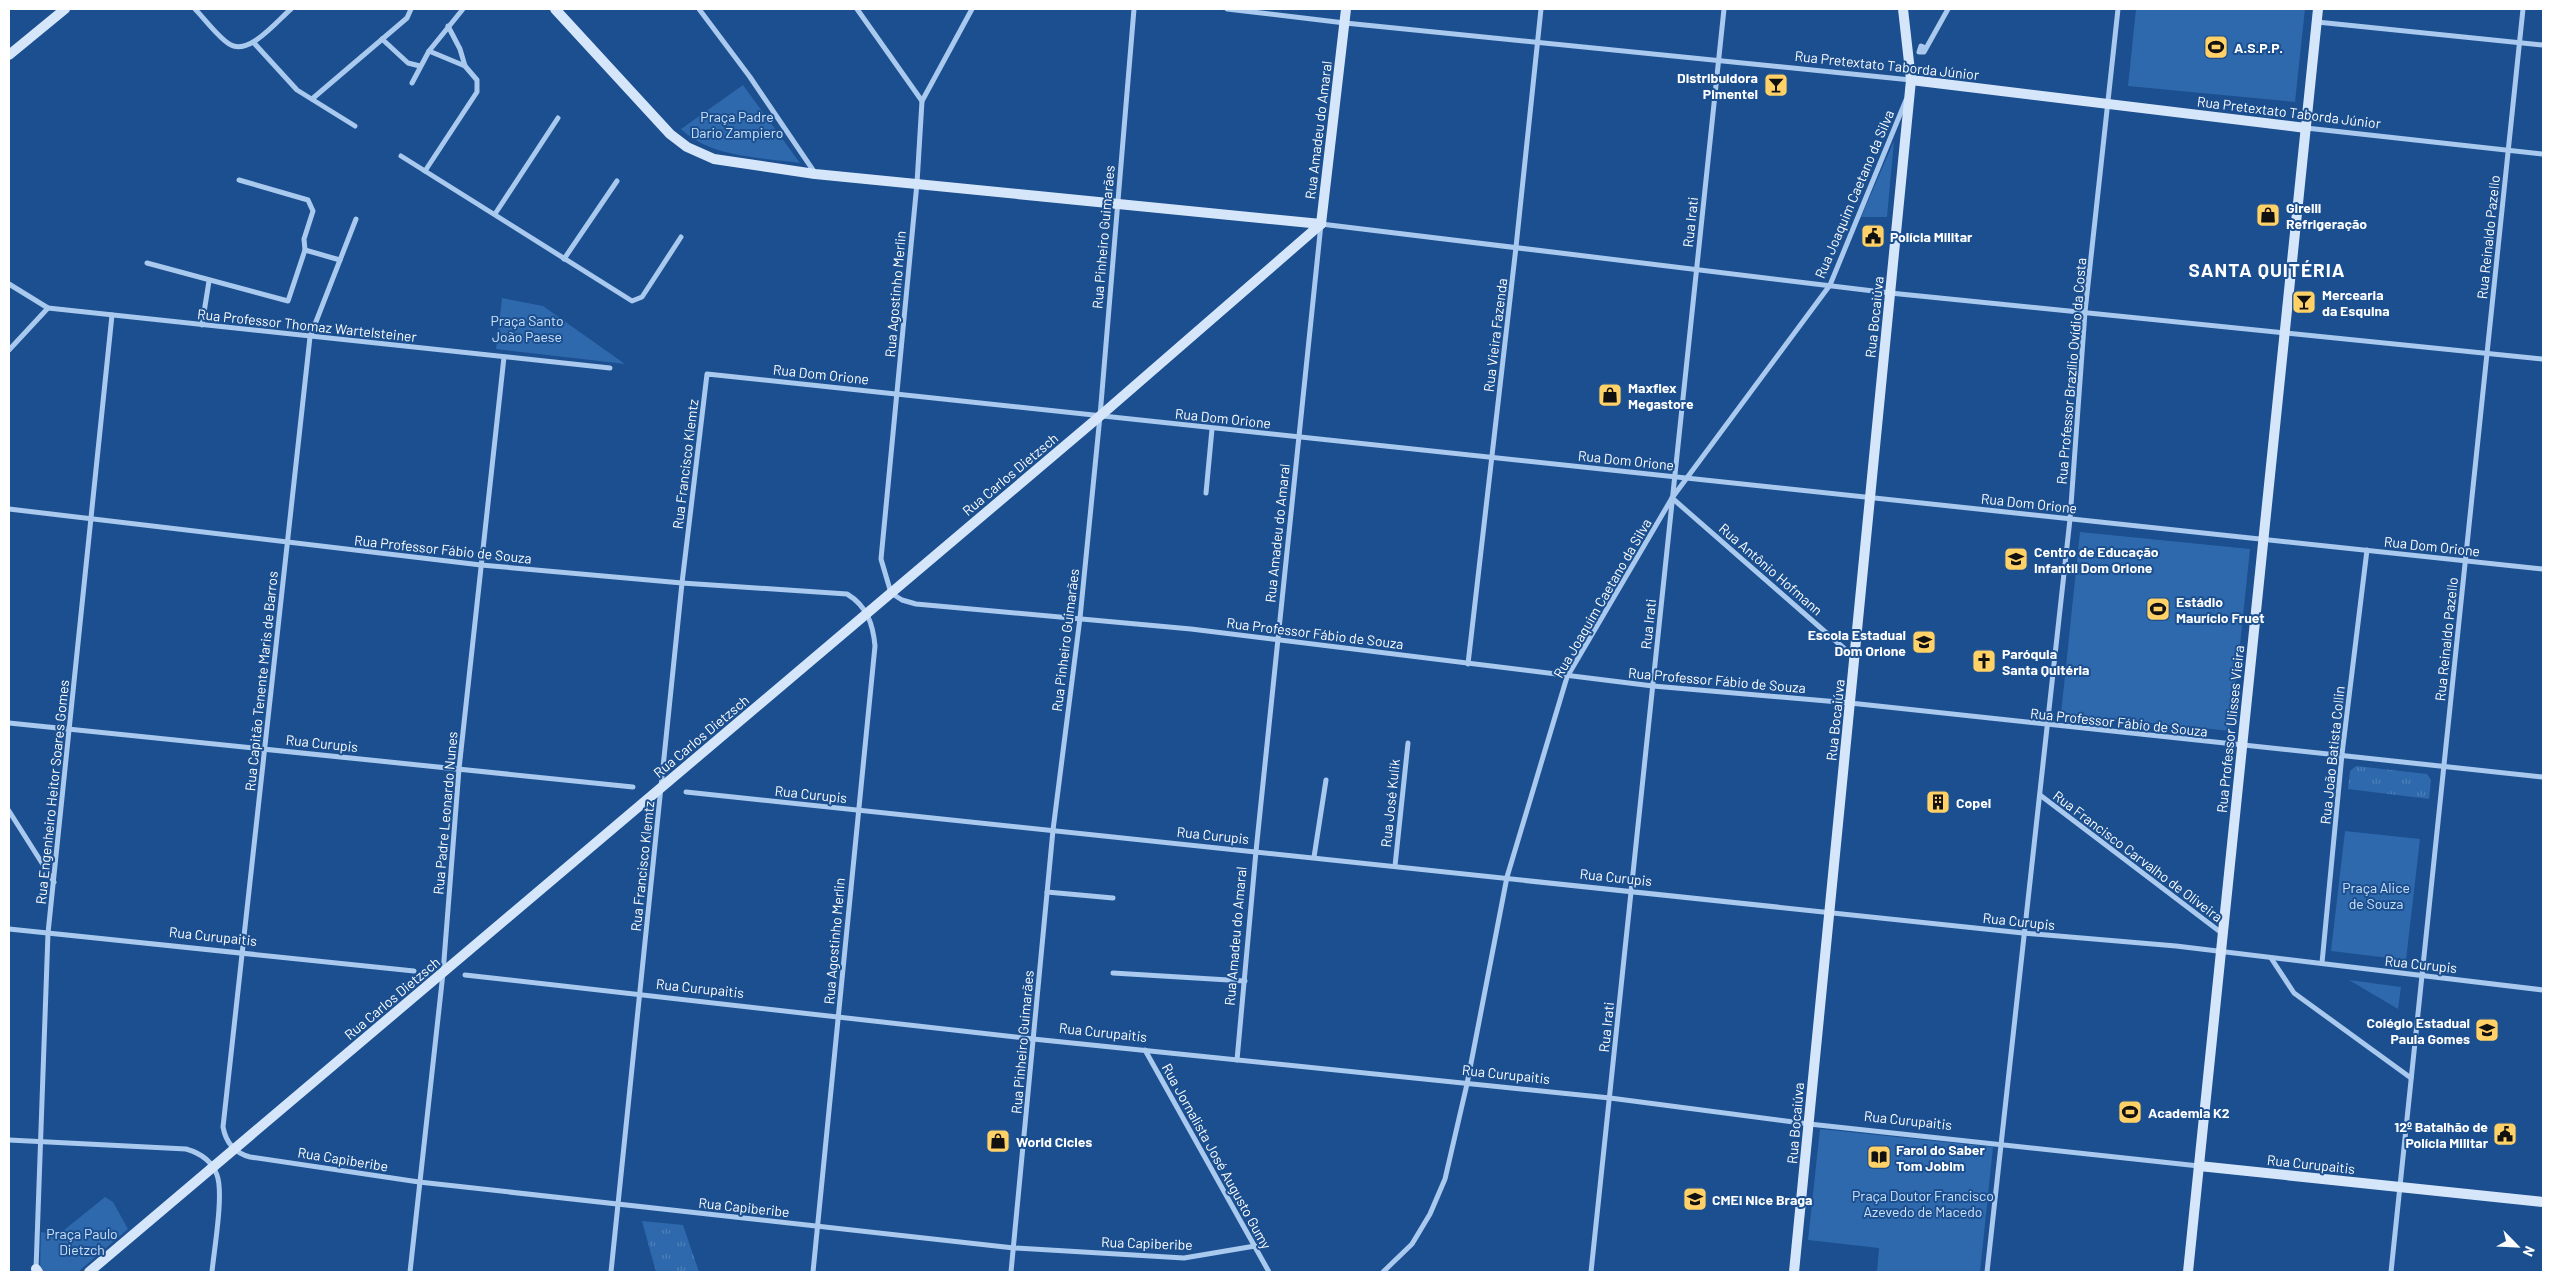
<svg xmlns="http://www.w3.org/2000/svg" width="2552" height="1281" font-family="Barlow,sans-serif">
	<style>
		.grass { fill: url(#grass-tufts) }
		.green { fill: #2e69ad }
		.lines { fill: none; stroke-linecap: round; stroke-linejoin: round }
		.street { stroke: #a9c9ee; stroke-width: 5 }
		.secondary { stroke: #d6e6fa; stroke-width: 10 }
		.labels { text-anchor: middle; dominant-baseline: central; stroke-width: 4; stroke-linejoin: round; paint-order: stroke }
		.poi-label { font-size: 14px; font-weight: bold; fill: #fff; stroke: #1b4f8f; text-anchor: start }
		.street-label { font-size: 14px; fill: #fff; stroke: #1b4f8f }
		.park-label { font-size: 14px; fill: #cfe3fa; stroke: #1b4f8f }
		.district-label { font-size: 19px; font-weight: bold; letter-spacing: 1px; fill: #fff; stroke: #1b4f8f }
	</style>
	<defs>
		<pattern id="grass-tufts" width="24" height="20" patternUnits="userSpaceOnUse" patternTransform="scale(1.25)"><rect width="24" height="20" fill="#2e69ad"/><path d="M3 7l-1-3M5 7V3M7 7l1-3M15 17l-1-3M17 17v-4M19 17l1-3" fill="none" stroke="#4d80b9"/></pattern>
	</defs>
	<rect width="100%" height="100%" fill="#1b4f8f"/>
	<!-- grass -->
	<g class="grass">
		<path d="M2356,766L2427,774L2431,780L2429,799L2348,789L2350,771Z"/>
		<path d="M642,1221L683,1225L699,1272H656Z"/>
	</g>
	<!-- green -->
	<g class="green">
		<path d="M2136,9H2305L2295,102L2128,86Z"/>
		<path d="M743,85L800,163C761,157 711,158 681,129Z"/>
		<path d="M1894,141L1887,217H1861Z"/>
		<path d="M502,298L543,306L625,364L496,349Z"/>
		<path d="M2080,532L2250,549L2231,731L2061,714Z"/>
		<path d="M2345,831L2420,839L2406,960L2331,951Z"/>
		<path d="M2349,980L2401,987L2398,1009Z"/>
		<path d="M1820,1129L1993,1147L1980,1272H1877L1879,1248L1808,1240Z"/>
		<path d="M105,1197L113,1202L128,1229L78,1272H40L41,1232L58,1235Z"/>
	</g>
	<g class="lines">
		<!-- street -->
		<g class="street">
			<path d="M195,9C204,18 220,40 231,45C250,55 278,20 291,9"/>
			<path d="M699,9L750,77L815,173"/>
			<path d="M857,9L922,101"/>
			<path d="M972,9L922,101L917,183L881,559L891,593L902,600L916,604L1191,629L1653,686L1850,703L2543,777"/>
			<path d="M1227,9L1345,23L1911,80"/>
			<path d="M2317,22L2543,45"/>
			<path d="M382,39L408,63L420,66"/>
			<path d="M254,43L297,90L355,126"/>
			<path d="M1926,48L1921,46L1919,52H1924L1948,9"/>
			<path d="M429,51L465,66"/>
			<path d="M412,83L429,51L463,9"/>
			<path d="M312,99L407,18L411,9"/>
			<path d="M2306,128L2543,154"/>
			<path d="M401,156L632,301L642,297L681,237"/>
			<path d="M425,171L477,92V80L465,66L460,49L448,26"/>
			<path d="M239,180L308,200L313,211L304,239L305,250L340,260"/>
			<path d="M495,214L558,118"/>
			<path d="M356,219L310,337L223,1127C226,1143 235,1153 250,1157L419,1182L1014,1248L1184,1258L1255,1246"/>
			<path d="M564,259L617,181"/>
			<path d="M147,263L288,301L305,250"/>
			<path d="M9,284L48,308L610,368"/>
			<path d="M202,325L209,281"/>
			<path d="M9,350L48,308"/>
			<path d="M1206,493L1212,429"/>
			<path d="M1672,498L1854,657"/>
			<path d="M9,509L481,565L682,583L847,594C867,606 873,624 875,646L813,1272"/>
			<path d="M1468,664L1516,247L1541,9"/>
			<path d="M9,723L633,787"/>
			<path d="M686,792L2023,933L2176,946L2543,990"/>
			<path d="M2040,795L2223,934"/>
			<path d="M9,811L54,882"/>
			<path d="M1314,857L1326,780"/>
			<path d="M1395,866L1408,743"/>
			<path d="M1047,892L1113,898"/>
			<path d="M9,929L414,971"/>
			<path d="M2271,958L2294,993L2411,1078"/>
			<path d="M2322,963L2342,754L2367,550"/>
			<path d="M1113,973L1245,981"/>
			<path d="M465,975L1033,1039L1610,1098L1809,1124L2199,1166"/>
			<path d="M1145,1050L1269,1272"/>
			<path d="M1237,1060L1256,851L1321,224L1890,293L2543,359"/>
			<path d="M9,1140L186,1149C200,1153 212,1161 217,1175C224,1194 214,1250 212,1272"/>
			<path d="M36,1269L48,933L112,315"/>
			<path d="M410,1272L443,973L459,769L504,357"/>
			<path d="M611,1272L682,583L707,374L2543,569"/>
			<path d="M1011,1272L1053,830L1080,618L1100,416L1134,9"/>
			<path d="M1383,1272L1412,1244L1430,1214L1445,1179L1467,1084L1507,877L1567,677L1672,498L1830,285L1906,100"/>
			<path d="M1591,1272L1724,9"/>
			<path d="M1987,1272L2070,519L2085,312L2118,9"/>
			<path d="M2391,1272L2523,9"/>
		</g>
		<!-- secondary -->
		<g class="secondary">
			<path d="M555,9L670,134L687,147L714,159L815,174L1321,224"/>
			<path d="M9,55L65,9"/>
			<path d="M1911,80L2306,128"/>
			<path d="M1321,224L1346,9"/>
			<path d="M2199,1166L2543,1202"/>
			<path d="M36,1269L38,1272"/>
			<path d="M89,1272L1100,416L1321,224"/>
			<path d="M1794,1272L1911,80L1903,9"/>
			<path d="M2188,1272L2318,9"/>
		</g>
	</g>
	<!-- icons -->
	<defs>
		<g id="stadium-square" transform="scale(1.25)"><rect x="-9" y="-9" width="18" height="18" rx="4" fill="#ffd166" stroke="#1b4f8f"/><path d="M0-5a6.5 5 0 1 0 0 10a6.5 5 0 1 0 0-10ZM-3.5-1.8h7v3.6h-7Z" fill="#111"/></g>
		<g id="bar-square" transform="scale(1.25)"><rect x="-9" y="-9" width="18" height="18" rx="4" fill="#ffd166" stroke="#1b4f8f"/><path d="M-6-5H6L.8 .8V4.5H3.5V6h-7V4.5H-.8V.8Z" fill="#111"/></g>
		<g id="shop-square" transform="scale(1.25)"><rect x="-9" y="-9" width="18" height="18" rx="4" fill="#ffd166" stroke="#1b4f8f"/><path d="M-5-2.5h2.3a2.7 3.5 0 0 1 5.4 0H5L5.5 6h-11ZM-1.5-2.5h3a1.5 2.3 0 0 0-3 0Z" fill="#111"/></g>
		<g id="civic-square" transform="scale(1.25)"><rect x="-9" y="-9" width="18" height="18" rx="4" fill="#ffd166" stroke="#1b4f8f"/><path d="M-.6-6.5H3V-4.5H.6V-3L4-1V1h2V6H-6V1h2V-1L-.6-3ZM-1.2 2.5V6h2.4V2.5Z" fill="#111"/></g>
		<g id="school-square" transform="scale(1.25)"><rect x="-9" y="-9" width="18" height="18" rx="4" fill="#ffd166" stroke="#1b4f8f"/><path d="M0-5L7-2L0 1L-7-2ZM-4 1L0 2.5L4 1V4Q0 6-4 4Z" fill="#111"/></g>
		<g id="church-square" transform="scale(1.25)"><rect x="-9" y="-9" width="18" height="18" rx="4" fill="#ffd166" stroke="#1b4f8f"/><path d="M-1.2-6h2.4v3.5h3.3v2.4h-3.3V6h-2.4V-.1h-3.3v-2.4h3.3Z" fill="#111"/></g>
		<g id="building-square" transform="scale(1.25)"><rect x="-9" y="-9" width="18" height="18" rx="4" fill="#ffd166" stroke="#1b4f8f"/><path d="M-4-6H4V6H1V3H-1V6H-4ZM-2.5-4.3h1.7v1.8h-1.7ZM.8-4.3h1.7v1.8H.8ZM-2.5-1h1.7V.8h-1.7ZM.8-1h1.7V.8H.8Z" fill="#111"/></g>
		<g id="library-square" transform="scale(1.25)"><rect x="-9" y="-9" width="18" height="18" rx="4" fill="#ffd166" stroke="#1b4f8f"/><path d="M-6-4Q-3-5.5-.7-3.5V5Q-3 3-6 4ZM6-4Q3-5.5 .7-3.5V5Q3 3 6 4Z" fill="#111"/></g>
	</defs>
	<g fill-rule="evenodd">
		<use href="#stadium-square" x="2216" y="47"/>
		<use href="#bar-square" x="1776" y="85"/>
		<use href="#shop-square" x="2268" y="215"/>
		<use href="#civic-square" x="1873" y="236"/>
		<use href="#bar-square" x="2304" y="302"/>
		<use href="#shop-square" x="1610" y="395"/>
		<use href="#school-square" x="2016" y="559"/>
		<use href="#stadium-square" x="2158" y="609"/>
		<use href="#school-square" x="1924" y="642"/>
		<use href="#church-square" x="1984" y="661"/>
		<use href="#building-square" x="1938" y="802"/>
		<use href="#school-square" x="2487" y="1030"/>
		<use href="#stadium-square" x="2130" y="1112"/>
		<use href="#civic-square" x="2505" y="1134"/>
		<use href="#shop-square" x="998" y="1141"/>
		<use href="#library-square" x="1879" y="1157"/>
		<use href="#school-square" x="1695" y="1199"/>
	</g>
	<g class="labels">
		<!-- poi labels -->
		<g class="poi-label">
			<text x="2234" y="47">A.S.P.P.</text>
			<text x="1758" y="77" text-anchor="end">Distribuidora<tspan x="1758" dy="16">Pimentel</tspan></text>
			<text x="2286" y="207">Girelli<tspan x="2286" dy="16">Refrigeração</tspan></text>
			<text x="1890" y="236">Polícia Militar</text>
			<text x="2322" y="294">Mercearia<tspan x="2322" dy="16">da Esquina</tspan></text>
			<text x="1628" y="387">Maxflex<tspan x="1628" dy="16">Megastore</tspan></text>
			<text x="2034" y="551">Centro de Educação<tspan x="2034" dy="16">Infantil Dom Orione</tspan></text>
			<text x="2176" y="601">Estádio<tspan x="2176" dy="16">Maurício Fruet</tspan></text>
			<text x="1906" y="634" text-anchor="end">Escola Estadual<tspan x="1906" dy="16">Dom Orione</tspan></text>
			<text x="2002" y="653">Paróquia<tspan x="2002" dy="16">Santa Quitéria</tspan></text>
			<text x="1956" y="802">Copel</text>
			<text x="2470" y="1022" text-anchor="end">Colégio Estadual<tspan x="2470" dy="16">Paula Gomes</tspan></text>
			<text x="2148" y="1112">Academia K2</text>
			<text x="2488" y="1126" text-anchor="end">12º Batalhão de<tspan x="2488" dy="16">Polícia Militar</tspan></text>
			<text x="1016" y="1141">World Cicles</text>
			<text x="1896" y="1149">Farol do Saber<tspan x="1896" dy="16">Tom Jobim</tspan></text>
			<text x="1712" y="1199">CMEI Nice Braga</text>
		</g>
		<!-- street labels -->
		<g class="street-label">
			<text transform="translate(1887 65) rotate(6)">Rua Pretextato Taborda Júnior</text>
			<text transform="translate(2289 112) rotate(7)">Rua Pretextato Taborda Júnior</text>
			<text transform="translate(1318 130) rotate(-83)">Rua Amadeu do Amaral</text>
			<text transform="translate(1854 194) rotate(-67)">Rua Joaquim Caetano da Silva</text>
			<text transform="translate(1690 222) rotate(-84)">Rua Irati</text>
			<text transform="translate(1103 237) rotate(-85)">Rua Pinheiro Guimarães</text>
			<text transform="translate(2488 237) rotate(-84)">Rua Reinaldo Pazello</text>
			<text transform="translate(895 294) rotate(-85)">Rua Agostinho Merlin</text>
			<text transform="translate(1874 317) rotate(-84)">Rua Bocaiúva</text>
			<text transform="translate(307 325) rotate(6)">Rua Professor Thomaz Wartelsteiner</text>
			<text transform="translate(1495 335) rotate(-83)">Rua Vieira Fazenda</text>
			<text transform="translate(2071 371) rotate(-85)">Rua Professor Brazílio Ovídio da Costa</text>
			<text transform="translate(821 374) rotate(6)">Rua Dom Orione</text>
			<text transform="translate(1223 418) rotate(6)">Rua Dom Orione</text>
			<text transform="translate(1626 460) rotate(6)">Rua Dom Orione</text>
			<text transform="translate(685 464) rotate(-83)">Rua Francisco Klemtz</text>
			<text transform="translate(1010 474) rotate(-40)">Rua Carlos Dietzsch</text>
			<text transform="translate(2029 503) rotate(6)">Rua Dom Orione</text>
			<text transform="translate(1277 533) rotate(-84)">Rua Amadeu do Amaral</text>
			<text transform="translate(2432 546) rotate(6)">Rua Dom Orione</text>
			<text transform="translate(443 549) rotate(6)">Rua Professor Fábio de Souza</text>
			<text transform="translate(1771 569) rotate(41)">Rua Antônio Hofmann</text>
			<text transform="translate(1602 598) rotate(-60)">Rua Joaquim Caetano da Silva</text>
			<text transform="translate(1648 624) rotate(-84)">Rua Irati</text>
			<text transform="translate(1315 633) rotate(7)">Rua Professor Fábio de Souza</text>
			<text transform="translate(2446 639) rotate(-84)">Rua Reinaldo Pazello</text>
			<text transform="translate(1065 640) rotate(-83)">Rua Pinheiro Guimarães</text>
			<text transform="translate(1717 680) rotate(5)">Rua Professor Fábio de Souza</text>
			<text transform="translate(261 681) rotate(-84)">Rua Capitão Tenente Maris de Barros</text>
			<text transform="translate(1835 720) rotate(-84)">Rua Bocaiúva</text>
			<text transform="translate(2119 722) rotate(6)">Rua Professor Fábio de Souza</text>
			<text transform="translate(2230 729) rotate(-84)">Rua Professor Ulisses Vieira</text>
			<text transform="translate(701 736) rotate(-40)">Rua Carlos Dietzsch</text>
			<text transform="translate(322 743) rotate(6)">Rua Curupis</text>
			<text transform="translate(2332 755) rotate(-84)">Rua João Batista Collin</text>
			<text transform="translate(52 792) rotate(-84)">Rua Engenheiro Heitor Soares Gomes</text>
			<text transform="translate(811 794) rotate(6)">Rua Curupis</text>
			<text transform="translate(1390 803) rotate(-84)">Rua José Kulik</text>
			<text transform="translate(445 813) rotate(-85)">Rua Padre Leonardo Nunes</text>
			<text transform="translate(1213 835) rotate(6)">Rua Curupis</text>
			<text transform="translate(2138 856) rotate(37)">Rua Francisco Carvalho de Oliveira</text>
			<text transform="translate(642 866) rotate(-84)">Rua Francisco Klemtz</text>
			<text transform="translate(1616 877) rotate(6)">Rua Curupis</text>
			<text transform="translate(2019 921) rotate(6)">Rua Curupis</text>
			<text transform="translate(213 936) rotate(6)">Rua Curupaitis</text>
			<text transform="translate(1235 936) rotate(-85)">Rua Amadeu do Amaral</text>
			<text transform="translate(834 941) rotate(-85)">Rua Agostinho Merlin</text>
			<text transform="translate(2421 964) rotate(6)">Rua Curupis</text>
			<text transform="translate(700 988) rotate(6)">Rua Curupaitis</text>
			<text transform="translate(392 998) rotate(-40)">Rua Carlos Dietzsch</text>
			<text transform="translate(1606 1027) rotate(-84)">Rua Irati</text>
			<text transform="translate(1103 1032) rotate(6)">Rua Curupaitis</text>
			<text transform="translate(1022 1042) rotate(-85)">Rua Pinheiro Guimarães</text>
			<text transform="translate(1506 1074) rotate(6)">Rua Curupaitis</text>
			<text transform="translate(1908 1120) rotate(6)">Rua Curupaitis</text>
			<text transform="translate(1795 1123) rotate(-85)">Rua Bocaiúva</text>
			<text transform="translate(1217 1156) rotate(61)">Rua Jornalista José Augusto Gumy</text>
			<text transform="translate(343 1159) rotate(9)">Rua Capiberibe</text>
			<text transform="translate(2311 1164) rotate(6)">Rua Curupaitis</text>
			<text transform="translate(744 1207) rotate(6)">Rua Capiberibe</text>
			<text transform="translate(1147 1243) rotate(2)">Rua Capiberibe</text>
		</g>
		<!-- park labels -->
		<g class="park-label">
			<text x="737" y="116">Praça Padre<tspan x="737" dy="16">Dario Zampiero</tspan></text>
			<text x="527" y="320">Praça Santo<tspan x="527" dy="16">João Paese</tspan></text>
			<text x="2376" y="887">Praça Alice<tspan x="2376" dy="16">de Souza</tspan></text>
			<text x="1923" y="1195">Praça Doutor Francisco<tspan x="1923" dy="16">Azevedo de Macedo</tspan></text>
			<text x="82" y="1233">Praça Paulo<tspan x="82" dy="16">Dietzch</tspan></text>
		</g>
		<!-- district labels -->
		<g class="district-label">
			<text x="2267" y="269">SANTA QUITÉRIA</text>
		</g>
	</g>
	<!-- border -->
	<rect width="2552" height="1281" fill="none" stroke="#ffffff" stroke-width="20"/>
	<!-- north arrow -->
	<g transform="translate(2517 1246) rotate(114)" stroke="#1b4f8f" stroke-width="4" paint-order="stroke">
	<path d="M0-4L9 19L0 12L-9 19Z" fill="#ffffff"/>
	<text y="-8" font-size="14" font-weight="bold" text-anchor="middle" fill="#ffffff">N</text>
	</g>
</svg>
